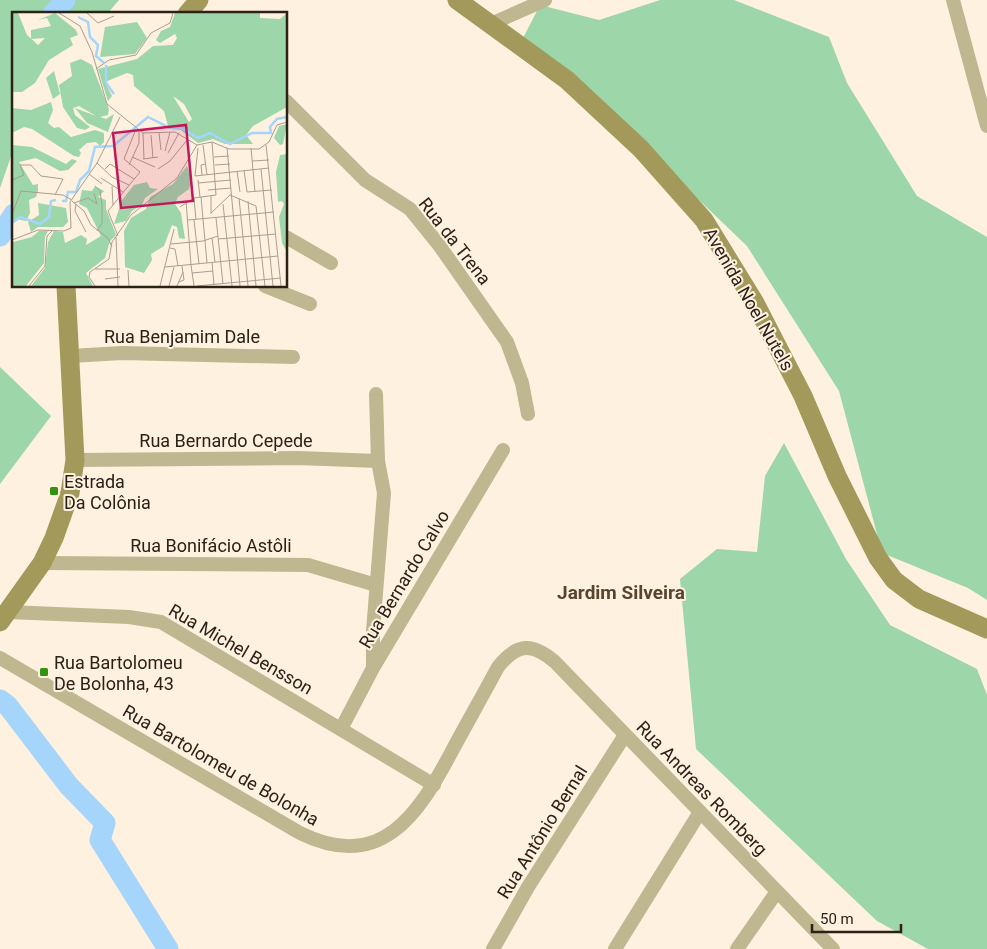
<svg xmlns="http://www.w3.org/2000/svg" width="987" height="949" font-family="Roboto,sans-serif">
	<style>
		.green { fill: #9cd6a9 }
		.lines { fill: none; stroke-linecap: round; stroke-linejoin: round }
		.river { stroke: #a5d5fb; stroke-width: 21 }
		.street { stroke: #beb78f; stroke-width: 14 }
		.secondary { stroke: #a3995b; stroke-width: 19 }
		.poi-dot { fill: #339310; stroke: #fff1e0; stroke-width: 2 }
		.labels { text-anchor: middle; dominant-baseline: central; stroke-width: 4; stroke-linejoin: round; paint-order: stroke }
		.street-label { font-size: 18px; fill: #2a2217; stroke: #fff1e0 }
		.poi-label { font-size: 18px; fill: #2a2217; stroke: #fff1e0; text-anchor: start }
		.neighbourhood-label { font-size: 19px; font-weight: bold; fill: #57452c; stroke: #fff1e0 }
		.inset-river { fill: none; stroke: #a5d5fb; stroke-width: 2.5 }
		.inset-road { fill: none; stroke: #aa9e90; stroke-width: 1 }
		.view { fill: #c2185b; fill-opacity: 0.15; stroke: #c2185b; stroke-width: 2.5 }
		.inset-edge { fill: none; stroke: #2a2217; stroke-width: 2.5 }
	</style>
	<rect width="100%" height="100%" fill="#fff1e0"/>
	<!-- green -->
	<g class="green">
		<path d="M0,0H119L107,14H14V148L0,188Z"/>
		<path d="M660,0H734L829,37L847,83L917,196L987,237V600L968,588L882,553L839,391L747,246L677,179L522,40L540,5L599,20Z"/>
		<path d="M0,367L51,416L0,484Z"/>
		<path d="M784,443L846,559L890,625L977,669L987,695V949H928L877,921L696,749L680,579L717,549L757,552L765,476Z"/>
	</g>
	<g class="lines">
		<!-- river -->
		<g class="river">
			<path d="M53,14L65,0"/>
			<path d="M0,236L14,214"/>
			<path d="M0,700L8,706L69,786L105,823L100,840L168,949"/>
		</g>
		<!-- street -->
		<g class="street">
			<path d="M953,0L987,126"/>
			<path d="M491,24L545,0"/>
			<path d="M286,101L365,180L410,209L439,245L507,342L522,383L528,414"/>
			<path d="M286,237L331,263"/>
			<path d="M265,286L310,304"/>
			<path d="M70,356L122,353L293,357"/>
			<path d="M75,460L298,458L378,461"/>
			<path d="M42,563L308,565L376,585"/>
			<path d="M8,612L129,617L161,622L434,785"/>
			<path d="M0,658L300,833C381,873 418,815 452,751C467,723 483,695 498,667C517,643 532,642 555,662L833,949"/>
			<path d="M373,667V631L384,493L378,461L376,394"/>
			<path d="M341,729L373,668L503,450"/>
			<path d="M493,949L528,887L625,735"/>
			<path d="M615,949L700,812"/>
			<path d="M737,949L776,893"/>
		</g>
		<!-- secondary -->
		<g class="secondary">
			<path d="M457,0L567,80L641,149L704,220L755,303L803,396L837,476L878,558L894,580L919,599L987,629"/>
			<path d="M187,14L199,0"/>
			<path d="M0,622L42,563L54,538L70,493L75,460L66,286"/>
		</g>
	</g>
	<!-- markers -->
	<g class="poi-dot">
		<rect x="49" y="486" width="10" height="10" rx="2.5"/>
		<rect x="39" y="667" width="10" height="10" rx="2.5"/>
	</g>
	<g class="labels">
		<!-- street labels -->
		<g class="street-label">
			<text transform="translate(455 241) rotate(52)">Rua da Trena</text>
			<text transform="translate(749 299) rotate(60)">Avenida Noel Nutels</text>
			<text x="182" y="336">Rua Benjamim Dale</text>
			<text x="226" y="440">Rua Bernardo Cepede</text>
			<text x="211" y="545">Rua Bonifácio Astôli</text>
			<text transform="translate(404 579) rotate(-59)">Rua Bernardo Calvo</text>
			<text transform="translate(241 649) rotate(30)">Rua Michel Bensson</text>
			<text transform="translate(221 765) rotate(30)">Rua Bartolomeu de Bolonha</text>
			<text transform="translate(702 788) rotate(46)">Rua Andreas Romberg</text>
			<text transform="translate(542 832) rotate(-58)">Rua Antônio Bernal</text>
		</g>
		<!-- poi labels -->
		<g class="poi-label">
			<text x="64" y="481">Estrada<tspan x="64" dy="21">Da Colônia</tspan></text>
			<text x="54" y="662">Rua Bartolomeu<tspan x="54" dy="21">De Bolonha, 43</tspan></text>
		</g>
		<!-- neighbourhood labels -->
		<g class="neighbourhood-label">
			<text x="621" y="592">Jardim Silveira</text>
		</g>
	</g>
	<!-- overview -->
	<g transform="translate(12 12)">
		<rect width="275" height="275" fill="#fff1e0"/>
		<path d="M0,1H6L15,23L26,33L33,26L19,27V18L39,14L35,6L26,8L43,1L64,18L66,23L58,26L61,33L37,48L23,71L10,80H0ZM163,1H248V6L268,7L275,1V95L241,114L234,123L241,132H213L201,127L186,131L166,116L156,114L152,99L122,74L121,63L115,61L93,70L100,84L96,89L86,57L125,47L141,34L161,33L165,26L163,22L148,31L144,28L149,19L158,15ZM161,84L172,92L180,107L177,110ZM125,10L135,26L123,42L88,45L93,15ZM69,47L80,53L97,97L96,103L88,105L94,107L102,102L96,120L75,111L63,96L84,104L67,94L61,96L63,103L78,115L73,118L65,116L51,95L47,73L60,64L58,51ZM42,59L48,82L41,87L34,66ZM39,90L41,98L36,111L42,116L47,115L59,125L83,118L92,121V130L88,134L84,130L75,131L67,138L69,141L67,145L62,144L20,117L12,115L0,121V96L19,98ZM275,112L271,132L268,133L262,126L267,114ZM0,133L20,135L54,152L60,147L65,149L56,158L48,159L24,146L7,150L21,173L26,172V179L24,185L17,188L18,201L14,209L4,207L0,210ZM275,142V240L270,231L267,205L272,192L270,189L266,190L264,160L268,143ZM175,154L180,167L177,177L166,185L163,192L169,201L173,227L167,226L165,215L160,213L152,234L139,242L140,248L132,261L113,255L112,219L119,206L134,197L138,185L161,172ZM135,170L138,176L146,177L133,186L130,193L120,199L114,209L102,212L110,188L122,173ZM83,174L92,179L86,185L94,188V197L104,223L98,229L93,246L74,261L81,274H19L33,256L36,230L42,219L51,220L53,231L69,223L75,227L74,233L89,224L75,196L67,192L70,178L80,179ZM26,191L54,196L56,210L51,215H26L19,220L16,210L27,203ZM27,219H36L33,225L32,251L14,274H0L1,230L20,225Z" fill="#9cd6a9" fill-rule="evenodd"/>
		<path class="inset-river" d="M66,5L76,10L78,25L86,33L84,44L92,51M94,53V71L102,82M50,189H54L56,180H64L68,168L77,159L83,135L101,134L136,105L158,116L172,117L186,126L198,121L218,132L240,121H259L258,115L265,107L275,105M0,211L8,205L28,212L37,205L39,189L44,188"/>
		<path class="inset-road" d="M47,1L68,14L80,40L95,92L131,121L163,120L185,133L200,130L217,137H247L257,130L265,113L275,110M75,1L86,11L102,4M84,57L97,48L124,43L139,21L158,11L161,1M131,121L132,147M147,121L149,138M139,123L141,146M191,133L195,163M254,133L269,274M186,136L183,164L257,156M215,136L228,274M239,136L243,180M153,139L158,120M156,141L167,121M120,145L143,155M202,145L217,144M131,147L146,145M240,149L257,148M85,151L100,165L117,173M117,153L127,131V119M203,153L218,152M93,157L98,152L122,167M146,157L158,149L175,128M249,157L261,274M232,158L235,180L260,178M225,159L228,180M77,162L90,172M190,163L189,153L194,152M89,166L111,180M0,168L12,163L8,153H19L29,164L51,167L43,183M186,168L188,185M186,171L219,168M83,174L88,179L90,194V211L85,219M100,174L101,193M196,178L219,176M199,184V202M189,185L195,251M182,186L184,208M227,186L236,274M60,189L72,199L79,213L96,226L100,235M174,189L179,253M236,189L244,274M62,191L76,186L85,192L82,181M64,192L63,199L74,220M211,192L220,274M168,195L182,186L204,183L200,130M199,201L218,183L244,194L253,274M0,202L9,179L51,183L60,188M204,206L211,272M176,208L262,200M182,208L187,252M106,224L96,199L128,160L112,147L124,117M104,225L106,274M200,226L203,250M206,227L264,222M0,228L26,218L52,219L59,216L58,190L85,151L108,105M159,232L191,229L206,224M158,236L163,237L166,254M200,250L202,273M179,253L182,274M153,255L266,244M83,257H108M116,258L117,274M180,261L201,259M93,267L108,265M167,270L172,268L170,254M17,274L33,254L35,224L41,218M83,274L77,265L78,260L97,247L100,230L119,203L165,166L185,133M148,274L162,217M157,274L162,255M165,274L171,260M185,274L269,266"/>
		<path class="view" d="M174,113L181,189L109,196L101,121Z"/>
		<rect width="275" height="275" class="inset-edge"/>
	</g>
	<!-- scale -->
	<path d="M812 924v8h89v-8" fill="none" stroke="#2a2217" stroke-width="2.5"/>
	<text x="820" y="924" font-size="15" fill="#2a2217" stroke="#fff1e0" stroke-width="4" paint-order="stroke">50 m</text>
</svg>
